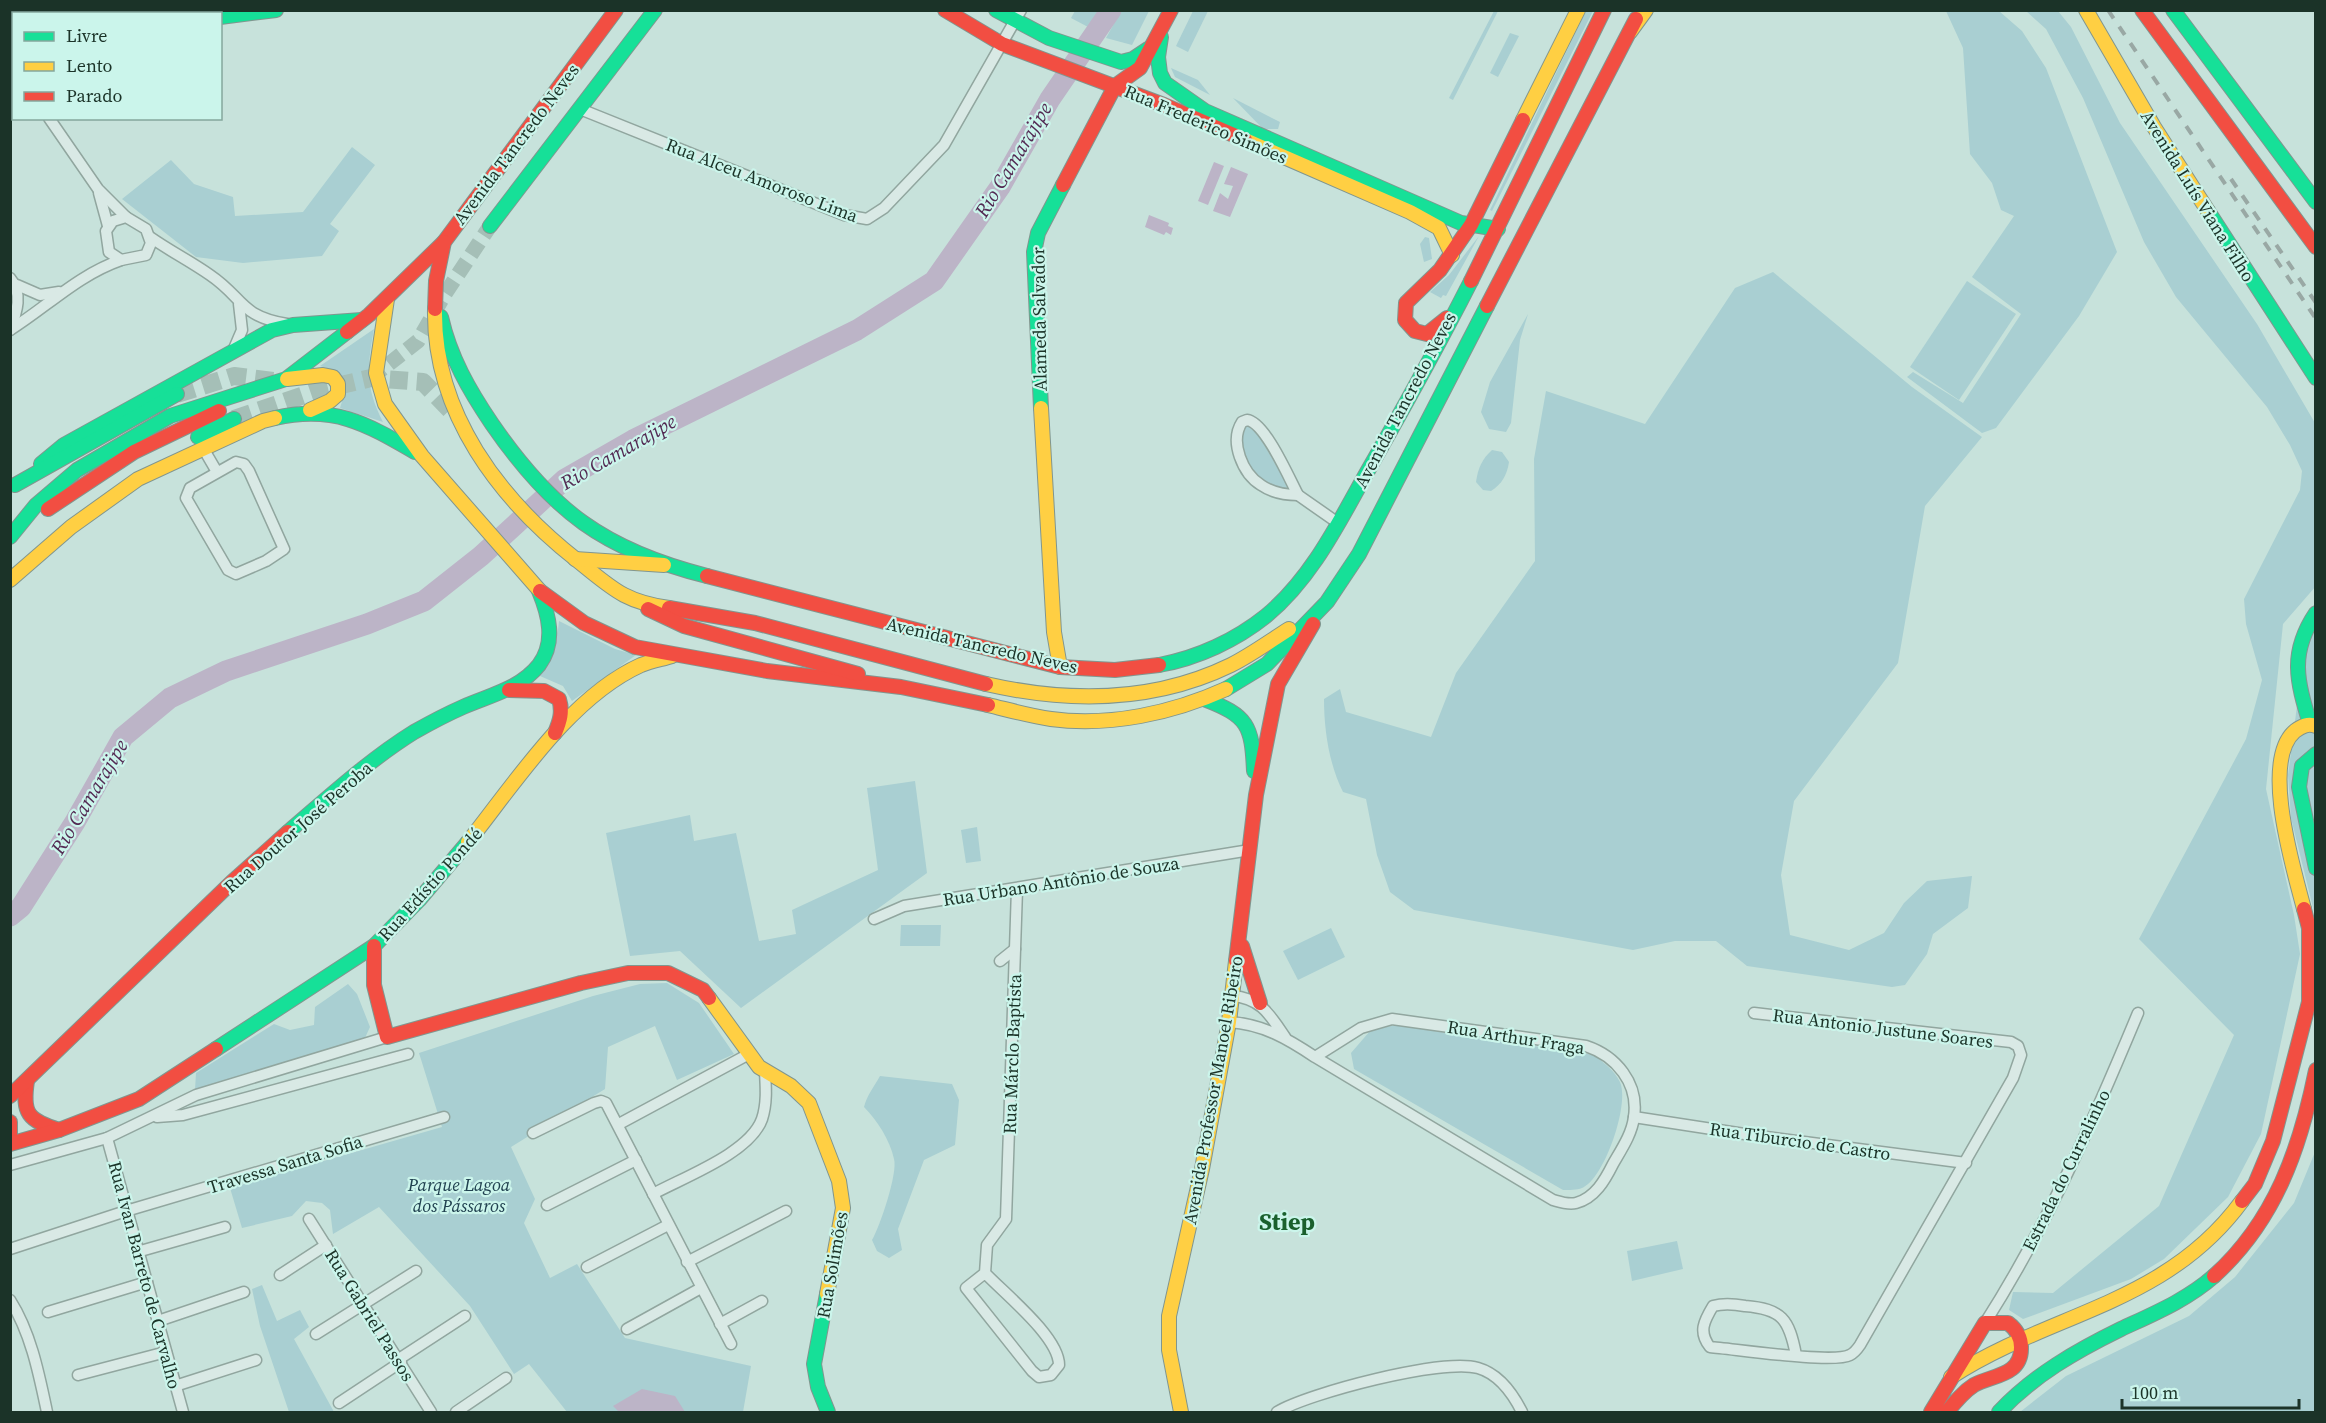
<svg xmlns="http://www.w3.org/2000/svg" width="2326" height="1423" font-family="'Source Serif 4',serif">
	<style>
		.green { fill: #a9cfd2 }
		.water { fill: #bcb4c7 }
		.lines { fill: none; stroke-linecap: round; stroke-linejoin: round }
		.river { stroke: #bcb4c7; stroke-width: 21 }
		.secondary-tunnel { stroke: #a5bfb7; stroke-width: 15; stroke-dasharray: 15 8; stroke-linecap: butt }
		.primary-tunnel { stroke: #a5bfb7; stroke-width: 18; stroke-dasharray: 18 9; stroke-linecap: butt }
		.street-casing { stroke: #91a69f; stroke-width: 13 }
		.fast-casing { stroke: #81968f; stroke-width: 16 }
		.slow-casing { stroke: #81968f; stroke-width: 16 }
		.jam-casing { stroke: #81968f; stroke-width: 16 }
		.street { stroke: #d9e9e5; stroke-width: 10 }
		.fast { stroke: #16e098; stroke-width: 14 }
		.slow { stroke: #ffcf43; stroke-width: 14 }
		.jam { stroke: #f24e42; stroke-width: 14 }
		.rail { stroke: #99a8a4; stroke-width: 4; stroke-dasharray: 10 10; stroke-linecap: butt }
		.labels { text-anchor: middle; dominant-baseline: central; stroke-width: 4.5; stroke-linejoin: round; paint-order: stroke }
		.street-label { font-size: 18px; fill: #1b3328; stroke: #cbf5eb }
		.park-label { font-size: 18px; font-style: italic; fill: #214150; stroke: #cbf5eb }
		.water-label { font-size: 20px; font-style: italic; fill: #532a53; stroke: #cbf5eb }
		.district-label { font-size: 24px; font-weight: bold; fill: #1a602d; stroke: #cbf5eb }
	</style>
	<rect width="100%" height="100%" fill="#c7e2db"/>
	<!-- green -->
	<g class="green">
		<path d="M1075,11V10L1100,11L1090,28L1071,18Z"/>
		<path d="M1121,11H1149L1132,45L1106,38Z"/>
		<path d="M1193,11H1208L1188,52L1176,46Z"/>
		<path d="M1494,11H1498L1453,100L1449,98Z"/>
		<path d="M1586,11H1593L1492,211L1490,210Z"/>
		<path d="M1946,11H1999L2022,31L2046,68L2117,252L2079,316L1996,428L1982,433L1907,377L1913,372L1963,403L2021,314L1972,277L2014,216L2001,210L1992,183L1970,154L1963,48Z"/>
		<path d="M2058,11L2071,27L2120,123L2257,324L2315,423L2316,586L2283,624L2266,789L2294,915L2300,954L2261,1134L2228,1197L2164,1259L2131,1279L2023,1319L2009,1310L2013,1292L2053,1293L2159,1206L2234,1035L2139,939L2246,739L2262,680L2246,624L2244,599L2300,490L2302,471L2290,445L2267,407L2176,297L2144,242L2083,98L2046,29L2026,11Z"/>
		<path d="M1510,33L1519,36L1498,77L1490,73Z"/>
		<path d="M1171,68L1198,80L1210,95L1175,77Z"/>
		<path d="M1233,98L1280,122L1278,129H1263Z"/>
		<path d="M352,147L375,165L330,224L339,231L322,256L243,263L196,257L122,199L171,160L194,184L233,197L235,216L303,212Z"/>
		<path d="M1479,236L1446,296L1443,295L1441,298L1430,292L1449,275Z"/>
		<path d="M1425,237L1429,238L1432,259L1424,262L1420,244Z"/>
		<path d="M1773,272L1912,387L1982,437L1925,506L1898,663L1794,801L1781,875L1790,935L1849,950L1884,933L1904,903L1927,881L1972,876L1968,908L1933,934L1927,954L1905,985L1892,987L1747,966L1716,941H1675L1633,950L1414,910L1390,892L1377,855L1366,799L1343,792C1329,764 1324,730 1324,699L1340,689L1346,712L1431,737L1456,673L1535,561L1534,459L1546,391L1645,424L1735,288Z"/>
		<path d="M1967,281L2016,314L1959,400L1910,367Z"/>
		<path d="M1528,314L1520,340L1511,423L1506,432L1489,429L1481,412L1490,382Z"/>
		<path d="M374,329C367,368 365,386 383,422L340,408L347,385L337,371L320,366Z"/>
		<path d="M1243,425H1249L1256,431L1292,492C1258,482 1235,464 1243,425Z"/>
		<path d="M1492,450L1502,452L1509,462C1507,475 1502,484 1491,491L1483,490L1476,482C1478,468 1482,459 1492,450Z"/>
		<path d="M559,621L615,649L636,655L572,701L563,686L540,676C552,658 557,642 559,621Z"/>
		<path d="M2315,630V916L2291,818L2288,775L2304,652Z"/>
		<path d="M915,781L927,873L741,1008L680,951L630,956L606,833L690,815L694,841L736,833L759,941L796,934L792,910L878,870L867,788Z"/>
		<path d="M977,827L981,861L966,863L961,830Z"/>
		<path d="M901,925H941L940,946H900Z"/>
		<path d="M1331,928L1345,957L1298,980L1283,951Z"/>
		<path d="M667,983L699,1003L734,1054L677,1080L655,1026L608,1047L605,1089L511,1147L535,1199L524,1223L550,1278L577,1264L625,1338L751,1366L743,1412H567L529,1364L514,1374L470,1306L379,1207L333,1234L330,1210L322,1203L306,1201L292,1216L242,1228L230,1188L442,1127L419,1053L593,996L640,984Z"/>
		<path d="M348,984L357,994L370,1027L364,1040L195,1090L196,1073L274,1024L290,1030L314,1025L315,1007Z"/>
		<path d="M1395,1025L1594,1055C1604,1063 1614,1070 1620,1082C1630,1104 1604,1180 1582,1188C1577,1190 1569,1190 1563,1190L1354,1069L1351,1053L1370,1031Z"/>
		<path d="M880,1076L952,1084L959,1100L955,1145L924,1160L898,1229L902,1250L889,1258L877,1251L872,1240C880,1226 898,1173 894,1159C890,1140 877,1120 864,1107C867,1095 874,1087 880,1076Z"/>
		<path d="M2315,1152V1412H2020L2066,1376L2189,1316L2235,1277L2294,1203Z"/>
		<path d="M1677,1241L1683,1269L1632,1281L1627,1251Z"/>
		<path d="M262,1285L277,1321L300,1310L309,1327L294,1339L334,1412H289L260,1326L252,1289Z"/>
	</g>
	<!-- water -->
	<g class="water">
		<path d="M1214,162L1224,166L1208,205L1198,201Z"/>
		<path d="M1231,167L1248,174L1230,217L1213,211L1220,193L1228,199L1233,186L1224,184Z"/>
		<path d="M1149,215L1169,223L1168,226L1173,228L1171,235L1166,232L1164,235L1145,227Z"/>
		<path d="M642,1389L675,1396L685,1412H619L613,1406Z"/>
	</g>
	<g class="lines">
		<!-- river -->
		<path class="river" d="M10,916L21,907L75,822L123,737L170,698L226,671L367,624L424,601L481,556L565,479L633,440L857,330L934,281L1000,187L1050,99L1111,10"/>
		<!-- secondary-tunnel -->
		<path class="secondary-tunnel" d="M371,378L418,341L445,294L490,226"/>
		<!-- primary-tunnel -->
		<g class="primary-tunnel">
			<path d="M177,394L234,376L282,382"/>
			<path d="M234,419L316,391L371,378L423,382L455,415"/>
		</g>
		<!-- street casing -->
		<g class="street-casing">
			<g id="street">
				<path d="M10,80L14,82"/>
				<path d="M580,109L844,215L867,219L884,208L944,145L1021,10"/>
				<path d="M49,118L98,189L126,217"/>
				<path d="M99,193L108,226"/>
				<path d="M126,217L146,229L151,243L146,255L121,260L109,252L106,231L113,221Z"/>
				<path d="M150,237C170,251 190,261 210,275C244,298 239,316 287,324"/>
				<path d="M10,278C23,293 17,312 10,330"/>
				<path d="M17,285L40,295L59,292"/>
				<path d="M10,330C48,306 78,275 121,260"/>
				<path d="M233,351L242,330L239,304"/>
				<path d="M1247,420C1265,422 1289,478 1298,495C1285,495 1271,492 1261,485C1243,474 1229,442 1242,422Z"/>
				<path d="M203,448L217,472"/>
				<path d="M236,462L244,464L249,471L284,549L266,561L236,574L228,570L186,498L190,488Z"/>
				<path d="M1298,495L1338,523"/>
				<path d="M874,919L904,906L1250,850"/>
				<path d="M1000,961L1015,949"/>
				<path d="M1232,996C1261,998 1270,1015 1285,1037"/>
				<path d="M1754,1013L2011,1042L2018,1046L2021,1055L2013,1078L1860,1345C1858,1348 1854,1353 1850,1355C1833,1364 1735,1349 1710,1347C1698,1332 1704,1321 1713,1306C1724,1303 1734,1304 1745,1306C1782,1309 1789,1319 1796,1355"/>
				<path d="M1229,1022C1263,1024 1288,1039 1315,1057L1553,1200C1560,1202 1568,1205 1576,1203C1595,1198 1605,1180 1613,1164C1621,1150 1632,1134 1634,1117C1639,1083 1616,1056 1586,1046L1392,1019L1361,1028L1315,1057"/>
				<path d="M157,1117L183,1115L408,1054"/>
				<path d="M1634,1117L1751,1135L1966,1163"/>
				<path d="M619,1124L749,1054"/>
				<path d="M533,1133L594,1103L601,1101L606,1103L731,1344"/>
				<path d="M107,1138L183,1412"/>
				<path d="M10,1165L107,1138L196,1095L387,1037"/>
				<path d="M653,1194C684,1177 750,1153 762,1119C767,1104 766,1088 765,1072"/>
				<path d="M547,1205L636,1160"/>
				<path d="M309,1219L431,1412"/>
				<path d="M10,1249L126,1211L444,1117"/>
				<path d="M137,1252L225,1227"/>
				<path d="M687,1262L786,1211"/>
				<path d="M587,1267L668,1225"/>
				<path d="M985,1273L966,1288L1032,1371L1039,1377L1051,1375L1059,1365C1059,1337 1005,1294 985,1273L987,1245L1006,1219L1017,889"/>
				<path d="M280,1275L326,1245"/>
				<path d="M10,1300C31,1333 39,1374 47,1412"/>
				<path d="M48,1312L147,1282"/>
				<path d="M158,1321L244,1292"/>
				<path d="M1985,1323C2048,1224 2093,1121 2138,1013"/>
				<path d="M720,1324L762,1301"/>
				<path d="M627,1329L701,1288"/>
				<path d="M316,1334L416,1271"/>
				<path d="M399,1359L465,1316"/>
				<path d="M78,1375L166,1352"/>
				<path d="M175,1386L256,1360"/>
				<path d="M339,1403L401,1362"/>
				<path d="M456,1412L506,1378"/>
				<path d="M1277,1412C1309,1393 1442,1358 1478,1368C1499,1374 1513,1394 1522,1412"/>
			</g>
		</g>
		<!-- fast casing -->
		<g class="fast-casing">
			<g id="fast">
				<path d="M996,10L1049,38L1121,62L1133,59L1148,49"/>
				<path d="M2173,10L2316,202"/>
				<path d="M220,17L276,10"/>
				<path d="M1161,37L1158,57L1160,73L1165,83L1205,111L1461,223L1498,229"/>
				<path d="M2208,211L2316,378"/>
				<path d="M490,226L655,10"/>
				<path d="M441,317C450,357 469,390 492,424C552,511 604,550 707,576"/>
				<path d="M1041,408L1034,252L1038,233L1063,185"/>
				<path d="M275,418C334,405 365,423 415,452"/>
				<path d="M198,437L234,419"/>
				<path d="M41,464L64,445L272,330L293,325L362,320"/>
				<path d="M15,485L177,394"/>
				<path d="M10,537L36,505L77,470L170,416L286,379L347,332"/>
				<path d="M1159,665C1198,658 1236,640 1266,616C1311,579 1338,524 1366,474C1402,411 1438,346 1471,281"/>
				<path d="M1226,689L1267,664L1327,602L1359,554L1487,306"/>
				<path d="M1204,699C1248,716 1252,725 1254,771"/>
				<path d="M2310,724C2297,681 2289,653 2316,613"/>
				<path d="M2316,754L2302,766L2299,787L2316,868"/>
				<path d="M288,832C328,798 369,760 414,732C430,723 447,714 463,707C490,695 520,689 539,665C556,642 549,615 539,591"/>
				<path d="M216,1049L374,946L419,900L468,842"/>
				<path d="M827,1294L814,1364L818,1387L828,1412"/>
				<path d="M1999,1412C2034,1375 2076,1351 2121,1329C2153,1314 2187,1300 2214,1276"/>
			</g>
		</g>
		<!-- slow casing -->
		<g class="slow-casing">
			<g id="slow">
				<path d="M188,10L200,14"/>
				<path d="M2086,10L2154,127L2208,211"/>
				<path d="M1630,32L1646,10"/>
				<path d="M1523,120L1578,10"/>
				<path d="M1245,140L1410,212L1439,228L1452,255"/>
				<path d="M387,299L376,373L385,404L422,456L540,591"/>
				<path d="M435,309C433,413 500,500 578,561C612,588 624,602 669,608"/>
				<path d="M287,379L323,375L333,377L338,384V394L330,401L310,410"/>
				<path d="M1041,408L1054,632L1060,667"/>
				<path d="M575,559L664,565"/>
				<path d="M10,580L71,527L138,479L263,421L275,418"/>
				<path d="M986,684C1069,703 1153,703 1231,665C1251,655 1270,641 1289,629"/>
				<path d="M988,705C1009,710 1030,716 1051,719C1109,727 1173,713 1226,689"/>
				<path d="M468,842C515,783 570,697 641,665C651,661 662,659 672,656"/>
				<path d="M2304,909C2294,870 2260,761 2295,731C2302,726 2308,723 2316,726"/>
				<path d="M709,998L759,1067L791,1086L809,1103L839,1181L843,1208L827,1294"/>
				<path d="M1951,1377C2051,1312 2166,1305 2242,1201"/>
				<path d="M1181,1412L1169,1350V1316L1202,1169L1229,1022L1236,961"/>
			</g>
		</g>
		<!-- jam casing -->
		<g class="jam-casing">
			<g id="jam">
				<path d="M945,10L1002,44L1164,105L1245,140"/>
				<path d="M2142,10L2316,247"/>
				<path d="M1063,185L1115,86L1140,68L1171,10"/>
				<path d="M1471,281L1604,10"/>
				<path d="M1487,306L1636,19"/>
				<path d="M435,309L436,281L444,242L616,10"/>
				<path d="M1447,318L1427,334L1415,331L1405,320L1406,303L1440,270L1471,225L1523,120"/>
				<path d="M347,332L369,315L444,242"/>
				<path d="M48,509L134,452L219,411"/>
				<path d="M707,576L1060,667L1115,670L1159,665"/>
				<path d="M540,591L584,623L635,647L767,671L901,687L988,705"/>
				<path d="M669,608L755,623L986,684"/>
				<path d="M648,609L684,626L858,674"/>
				<path d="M509,690L544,691L559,699C563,712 560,721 555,733"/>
				<path d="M374,946V985L387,1037L581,983L628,973H668L703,990L709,998"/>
				<path d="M1242,946L1260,1003"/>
				<path d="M1236,961L1256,795L1278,684L1313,624"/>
				<path d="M27,1081C22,1114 28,1120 59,1130"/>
				<path d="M10,1096L232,882L288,832"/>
				<path d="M10,1122V1138"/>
				<path d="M10,1144L59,1130L139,1099L216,1049"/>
				<path d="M2242,1201L2255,1184L2273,1141L2309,1002V928L2304,909"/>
				<path d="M2214,1276C2275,1221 2300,1149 2316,1070"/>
				<path d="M1931,1412L1985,1323H2008C2016,1329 2021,1337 2021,1347C2022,1376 1992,1375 1974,1385C1963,1392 1955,1402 1947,1412"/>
			</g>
		</g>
		<!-- street -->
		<use href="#street" class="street"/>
		<!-- fast -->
		<use href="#fast" class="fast"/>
		<!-- slow -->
		<use href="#slow" class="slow"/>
		<!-- jam -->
		<use href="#jam" class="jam"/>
		<!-- rail -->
		<g class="rail">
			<path d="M2108,10L2316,319"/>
			<path d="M2231,179L2316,303"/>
		</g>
	</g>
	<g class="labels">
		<!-- street labels -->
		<g class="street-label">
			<text transform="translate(1206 124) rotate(23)">Rua Frederico Simões</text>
			<text transform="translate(516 144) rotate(-53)">Avenida Tancredo Neves</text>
			<text transform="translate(762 180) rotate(21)">Rua Alceu Amoroso Lima</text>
			<text transform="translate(2198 196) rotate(58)">Avenida Luís Viana Filho</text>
			<text transform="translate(1039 319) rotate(-91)">Alameda Salvador</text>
			<text transform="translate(1405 400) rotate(-62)">Avenida Tancredo Neves</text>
			<text transform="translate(982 645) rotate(13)">Avenida Tancredo Neves</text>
			<text transform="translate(298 827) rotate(-41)">Rua Doutor José Peroba</text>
			<text transform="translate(1061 881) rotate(-9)">Rua Urbano Antônio de Souza</text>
			<text transform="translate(430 884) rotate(-48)">Rua Edístio Pondé</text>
			<text transform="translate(1883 1028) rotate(7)">Rua Antonio Justune Soares</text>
			<text transform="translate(1516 1037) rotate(9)">Rua Arthur Fraga</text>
			<text transform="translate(1012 1054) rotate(-88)">Rua Márclo Baptista</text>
			<text transform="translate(1213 1090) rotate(-80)">Avenida Professor Manoel Ribeiro</text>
			<text transform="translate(1800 1141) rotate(8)">Rua Tiburcio de Castro</text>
			<text transform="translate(285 1164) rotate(-17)">Travessa Santa Sofia</text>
			<text transform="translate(2066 1170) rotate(-64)">Estrada do Curralinho</text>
			<text transform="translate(832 1265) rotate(-80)">Rua Solimões</text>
			<text transform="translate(145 1275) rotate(75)">Rua Ivan Barreto de Carvalho</text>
			<text transform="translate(370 1315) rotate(58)">Rua Gabriel Passos</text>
		</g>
		<!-- park labels -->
		<g class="park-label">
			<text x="459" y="1184">Parque Lagoa<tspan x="459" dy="21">dos Pássaros</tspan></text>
		</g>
		<!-- water labels -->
		<g class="water-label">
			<text transform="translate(1013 160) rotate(-59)">Rio Camarajipe</text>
			<text transform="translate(618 452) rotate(-30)">Rio Camarajipe</text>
			<text transform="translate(89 797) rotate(-59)">Rio Camarajipe</text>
		</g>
		<!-- district labels -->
		<g class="district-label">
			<text x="1287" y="1221">Stiep</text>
		</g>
	</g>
	<!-- border -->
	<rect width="2326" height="1423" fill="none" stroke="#1b3328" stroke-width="24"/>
	<!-- legend -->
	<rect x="12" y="12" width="210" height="108" fill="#cbf5eb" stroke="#85a79d" stroke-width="1.5"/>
	<rect x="24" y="32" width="30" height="9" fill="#16e098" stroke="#85a79d" stroke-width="1.5"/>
	<text x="66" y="42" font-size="18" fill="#1b3328">Livre</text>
	<rect x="24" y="62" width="30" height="9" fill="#ffcf43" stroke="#85a79d" stroke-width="1.5"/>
	<text x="66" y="72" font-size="18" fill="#1b3328">Lento</text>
	<rect x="24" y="92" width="30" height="9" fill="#f24e42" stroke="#85a79d" stroke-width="1.5"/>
	<text x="66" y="102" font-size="18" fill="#1b3328">Parado</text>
	<!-- scale -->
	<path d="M2122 1399v9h177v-9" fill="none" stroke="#1b3328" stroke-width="3"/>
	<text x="2131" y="1399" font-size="18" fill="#1b3328" stroke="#cbf5eb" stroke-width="4.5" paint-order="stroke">100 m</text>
</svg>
